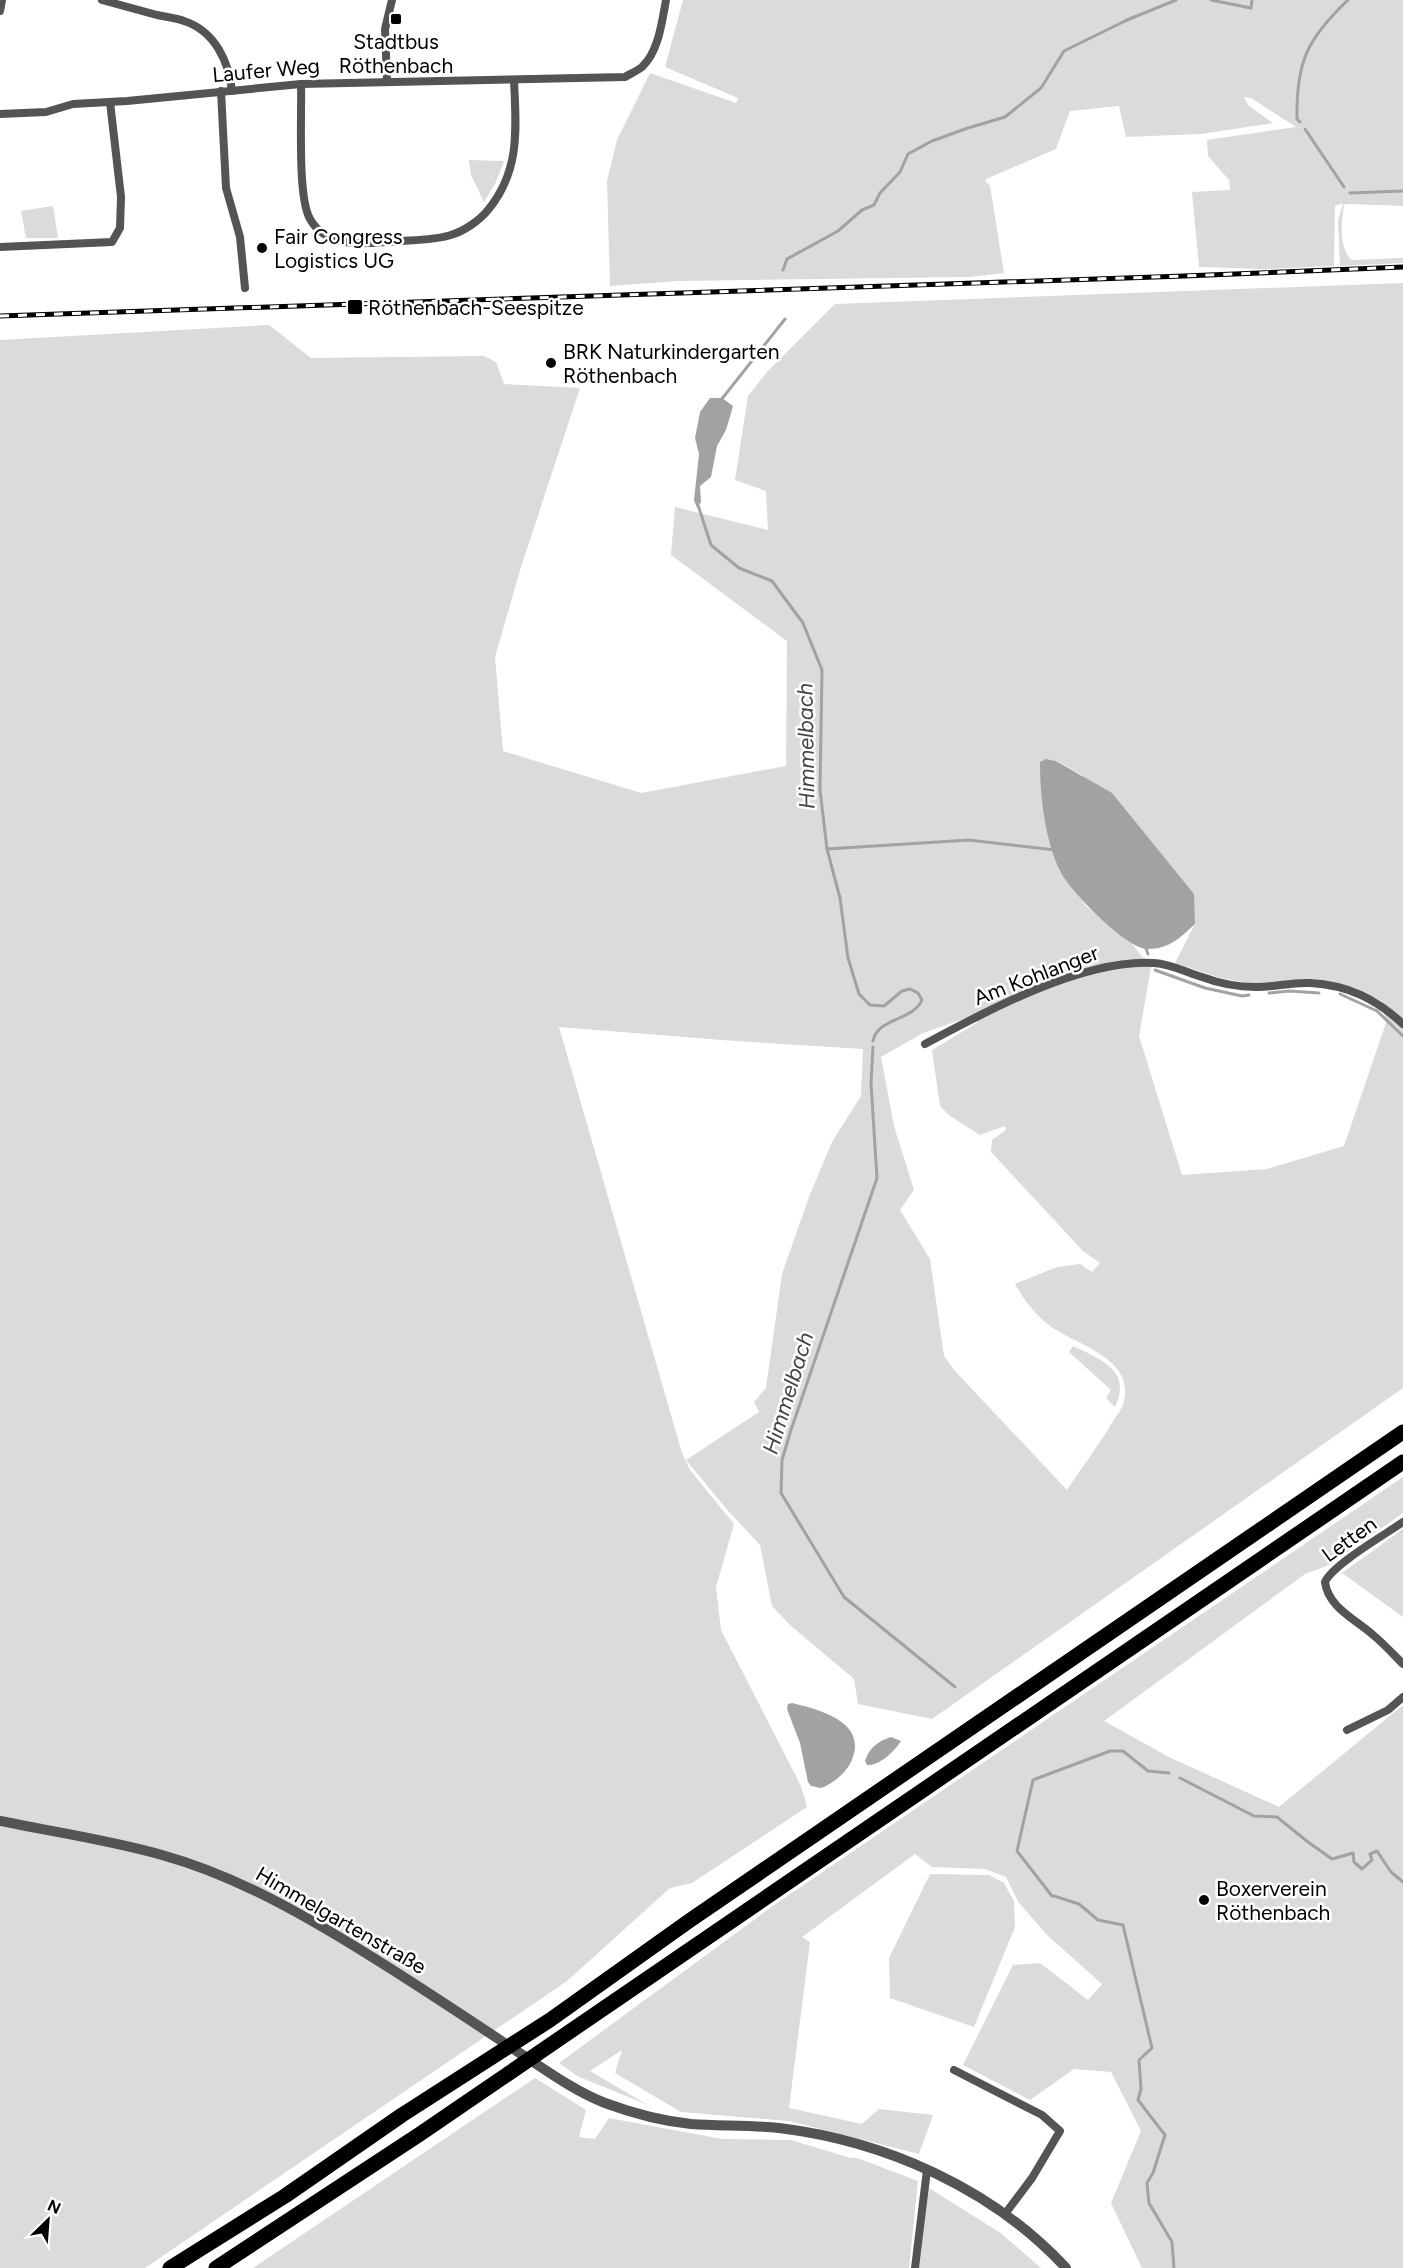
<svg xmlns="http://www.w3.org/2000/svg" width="1403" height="2268" font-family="Figtree,sans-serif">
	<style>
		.green { fill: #dbdbdb; fill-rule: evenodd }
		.water { fill: #a2a2a2 }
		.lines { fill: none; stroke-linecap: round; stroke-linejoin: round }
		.stream { stroke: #a2a2a2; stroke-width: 3 }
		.minor { stroke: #545454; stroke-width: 8 }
		.tertiary { stroke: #545454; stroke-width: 10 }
		.motorway { stroke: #000; stroke-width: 15 }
		.rail-casing { stroke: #000; stroke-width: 5 }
		.rail { stroke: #fff; stroke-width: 3; stroke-dasharray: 9; stroke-linecap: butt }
		.poi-dot { fill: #000; stroke: #fff; stroke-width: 2 }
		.labels { text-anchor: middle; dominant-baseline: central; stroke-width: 5; stroke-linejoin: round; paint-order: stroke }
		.poi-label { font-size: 21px; fill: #000; stroke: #fff; text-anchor: start }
		.street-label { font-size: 21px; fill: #000; stroke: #fff }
		.water-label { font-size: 22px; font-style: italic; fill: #434343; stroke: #fff }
	</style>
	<rect width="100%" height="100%" fill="#fff"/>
	<!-- green -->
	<g class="green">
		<path d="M683,0H1403V206L1347,204L1344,205C1341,222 1339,246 1351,260L1403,258V263L1340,266L1338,220L1343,204H1341L1335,206L1334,266L1263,269L1199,267L1192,192L1230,190L1229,180L1208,156L1207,140L1296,127L1251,98L1244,97L1249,106L1273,123L1201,134L1126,137L1119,106L1070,111L1056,149L986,179L985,181L990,186L1004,273L969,277L679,281L610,286L607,181L617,140L650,73L736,103L738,98L665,67Z"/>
		<path d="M469,160L504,161L496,182L484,202L471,175Z"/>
		<path d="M53,206L58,238H26L21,211Z"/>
		<path d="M1403,283V1388L932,1719L858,1704L854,1679L790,1625L772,1606L760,1545L729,1512L686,1460L759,1412L754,1402L766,1388L782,1274L809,1197L832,1142L861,1096L863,1049L735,1041L559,1027L682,1453L690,1470L734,1524L716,1587L721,1630L801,1786L807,1807L692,1883L670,1888L567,1981L145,2268H0V340L269,325L311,358L484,356L496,362L504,384L580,388L521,567L495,657L503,751L641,793L786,766L787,641L671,555L675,507L768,530L766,491L735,480L748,396L767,372L835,304ZM1046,759L1057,761L1082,775L1195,924L1175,963L1220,978L1256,984L1330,983L1359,990L1383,1002L1386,1023L1344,1146L1267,1169L1182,1175L1139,1036L1151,967L1132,944L1086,906L1060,872L1043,808ZM975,1015L977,1023L932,1050L940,1106L950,1116L980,1135L1005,1126L1006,1130L992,1140L991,1152L1083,1251L1100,1263L1092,1272L1080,1264L1057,1267L1015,1284C1024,1301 1037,1317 1053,1328C1080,1346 1134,1359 1124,1401C1123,1408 1117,1415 1113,1421C1099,1445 1082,1467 1067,1490L955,1371L944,1356L930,1259L900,1210L914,1190L894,1126L881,1057L923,1033Z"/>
		<path d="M1073,1346C1100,1359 1133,1371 1115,1407L1106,1398L1111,1390L1069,1352Z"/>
		<path d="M1403,1477V1513L1329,1565L1305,1574L1104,1721L1171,1758L1279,1807L1403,1705V2268H1142L1111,2203L1141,2131L1111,2072L1074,2069L1030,2100L963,2065L1013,1965L1040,1963L1088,2000L1102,1984L1048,1936L1019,1903L1006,1877L985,1869L932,1867L915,1854L802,1937L810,1942L789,2108L862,2124L879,2109L933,2115L919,2154L789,2121L681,2112L615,2073L622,2050L590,2071L648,2105L577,2076L559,2063L777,1903Z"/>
		<path d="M1403,1529V1617L1342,1573Z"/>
		<path d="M930,1874L989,1875L1004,1883L1014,1901L1015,1927L974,2027L890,1998L889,1958Z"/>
		<path d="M535,2078L586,2110L579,2137L595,2139L609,2118L722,2139L791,2140L851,2158H857L918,2181L909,2268H253Z"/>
		<path d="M929,2188L1002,2234L1041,2268H919Z"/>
	</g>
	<!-- water -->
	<g class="water">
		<path d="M710,398H722L733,406L726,430L717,446L711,477L700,486L701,502L697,508L694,500L699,454L695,438L700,412Z"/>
		<path d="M1046,759L1056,761L1112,793L1194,894L1195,924C1180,938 1169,949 1148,949C1127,950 1069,890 1060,871C1045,839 1040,798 1040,762Z"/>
		<path d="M792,1703C821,1710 871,1723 850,1764C844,1774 833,1784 821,1788L811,1786L808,1782L800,1743L787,1709L788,1704Z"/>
		<path d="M891,1737L901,1741C895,1751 879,1766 867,1765L865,1761C869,1748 878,1741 891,1737Z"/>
	</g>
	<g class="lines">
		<!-- stream -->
		<g class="stream">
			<path d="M1211,0L1251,8L1252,0"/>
			<path d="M1127,20L1176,0"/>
			<path d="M1300,122L1297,119C1296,62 1307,39 1348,0"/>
			<path d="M1305,129L1344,187"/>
			<path d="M1350,193L1403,191"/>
			<path d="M783,270L787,259L838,231L862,210L874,205L880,193L900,172L908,154L932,141L968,128L1005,117L1041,88L1064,51L1127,20"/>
			<path d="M721,400L785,319"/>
			<path d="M698,505L711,545L739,568L772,581L803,623L822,670L820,790L827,849L840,898L848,958L859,994L870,1005L884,1006L902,991L910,989L918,993L922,1000C913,1021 877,1018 873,1041"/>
			<path d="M827,849L969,840L1055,850"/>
			<path d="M1145,946L1148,954"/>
			<path d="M1155,970L1205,988L1242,996L1249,995"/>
			<path d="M1269,993L1289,991L1319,993"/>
			<path d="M1340,994L1377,1011L1403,1036"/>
			<path d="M873,1047L871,1083L877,1178L791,1430L782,1460L781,1493L844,1597L955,1687"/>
			<path d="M1180,1778L1254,1816L1277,1817L1308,1842L1332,1859L1353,1853L1354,1862L1362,1869L1372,1860L1370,1854L1377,1851L1391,1872L1403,1882"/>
			<path d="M1052,1896L1017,1851L1033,1780L1110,1751H1123L1148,1771L1169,1773"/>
			<path d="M1054,1896L1079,1904L1098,1920L1123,1925L1152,2048L1139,2060L1141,2089L1138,2100L1165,2135L1153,2173L1147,2183L1149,2203L1172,2242L1174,2268"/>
		</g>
		<!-- minor -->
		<g class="minor">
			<path d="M102,0C120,5 138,10 157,15C166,17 176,18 184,21C215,31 229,62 232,91"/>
			<path d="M0,11L2,0"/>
			<path d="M387,81L385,29L392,0"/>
			<path d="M301,84C302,113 297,196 310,219C328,251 371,243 401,241C418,240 435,240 451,235C464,231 479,221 488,210C521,170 516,127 514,80"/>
			<path d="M221,91L226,188L240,237L245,288"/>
			<path d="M0,114L46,112L73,104L127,101L301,84L625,77C630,74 637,71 642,67C659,51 662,21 666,0"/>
			<path d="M0,247L112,242L120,228L121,197L110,102"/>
			<path d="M925,1044C986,1011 1085,958 1154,963C1171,964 1186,972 1202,977C1218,983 1238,987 1256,987C1274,987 1292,982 1310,983C1348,985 1376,999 1403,1024"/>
			<path d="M1403,1522C1386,1534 1332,1565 1325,1582C1328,1607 1355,1619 1372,1634C1383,1643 1393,1654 1403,1664"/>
			<path d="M1347,1730L1388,1710L1403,1697"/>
			<path d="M954,2070L1042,2115L1060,2131L1032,2178L1005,2214"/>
			<path d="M915,2268L927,2170"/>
		</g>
		<!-- tertiary -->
		<path class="tertiary" d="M0,1821C54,1832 109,1840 162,1855C234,1875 301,1913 364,1952C416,1984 467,2018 518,2052C546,2070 574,2091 605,2103C632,2113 662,2121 691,2124C720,2126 750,2125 779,2128C886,2141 993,2189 1066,2268"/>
		<!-- motorway -->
		<g class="motorway">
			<path d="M170,2268L285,2196L402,2115L550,2020L689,1921L1403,1432"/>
			<path d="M216,2268L420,2134L1403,1462"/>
		</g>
		<!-- rail casing -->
		<g class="rail-casing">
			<path id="rail" d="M0,316L1184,276L1403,267"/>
		</g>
		<!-- rail -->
		<use href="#rail" class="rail"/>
	</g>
	<!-- markers -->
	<g class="poi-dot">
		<rect x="390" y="13" width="12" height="12" rx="3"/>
		<circle cx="262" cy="248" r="6"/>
		<rect x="347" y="299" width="16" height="16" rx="3"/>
		<circle cx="551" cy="363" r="6"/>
		<circle cx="1204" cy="1900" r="6"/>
	</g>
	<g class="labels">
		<!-- poi labels -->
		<g class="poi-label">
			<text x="396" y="41" text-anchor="middle">Stadtbus<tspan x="396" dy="24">Röthenbach</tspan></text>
			<text x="274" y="236">Fair Congress<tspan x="274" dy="24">Logistics UG</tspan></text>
			<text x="368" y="307">Röthenbach-Seespitze</text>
			<text x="563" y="351">BRK Naturkindergarten<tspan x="563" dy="24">Röthenbach</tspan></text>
			<text x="1216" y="1888">Boxerverein<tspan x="1216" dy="24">Röthenbach</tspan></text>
		</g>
		<!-- street labels -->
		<g class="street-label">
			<text transform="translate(266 70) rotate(-5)">Laufer Weg</text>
			<text transform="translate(1036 975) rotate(-21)">Am Kohlanger</text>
			<text transform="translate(1349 1539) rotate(-36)">Letten</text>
			<text transform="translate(341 1920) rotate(30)">Himmelgartenstraße</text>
		</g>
		<!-- water labels -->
		<g class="water-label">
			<text transform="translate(806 746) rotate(-91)">Himmelbach</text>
			<text transform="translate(788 1393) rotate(-73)">Himmelbach</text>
		</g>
	</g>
	<!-- north arrow -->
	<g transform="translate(48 2220) rotate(25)" stroke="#ffffff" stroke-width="4.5" paint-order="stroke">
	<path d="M0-4.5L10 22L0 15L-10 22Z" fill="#000000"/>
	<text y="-9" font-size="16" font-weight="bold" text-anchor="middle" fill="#000000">N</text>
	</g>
</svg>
